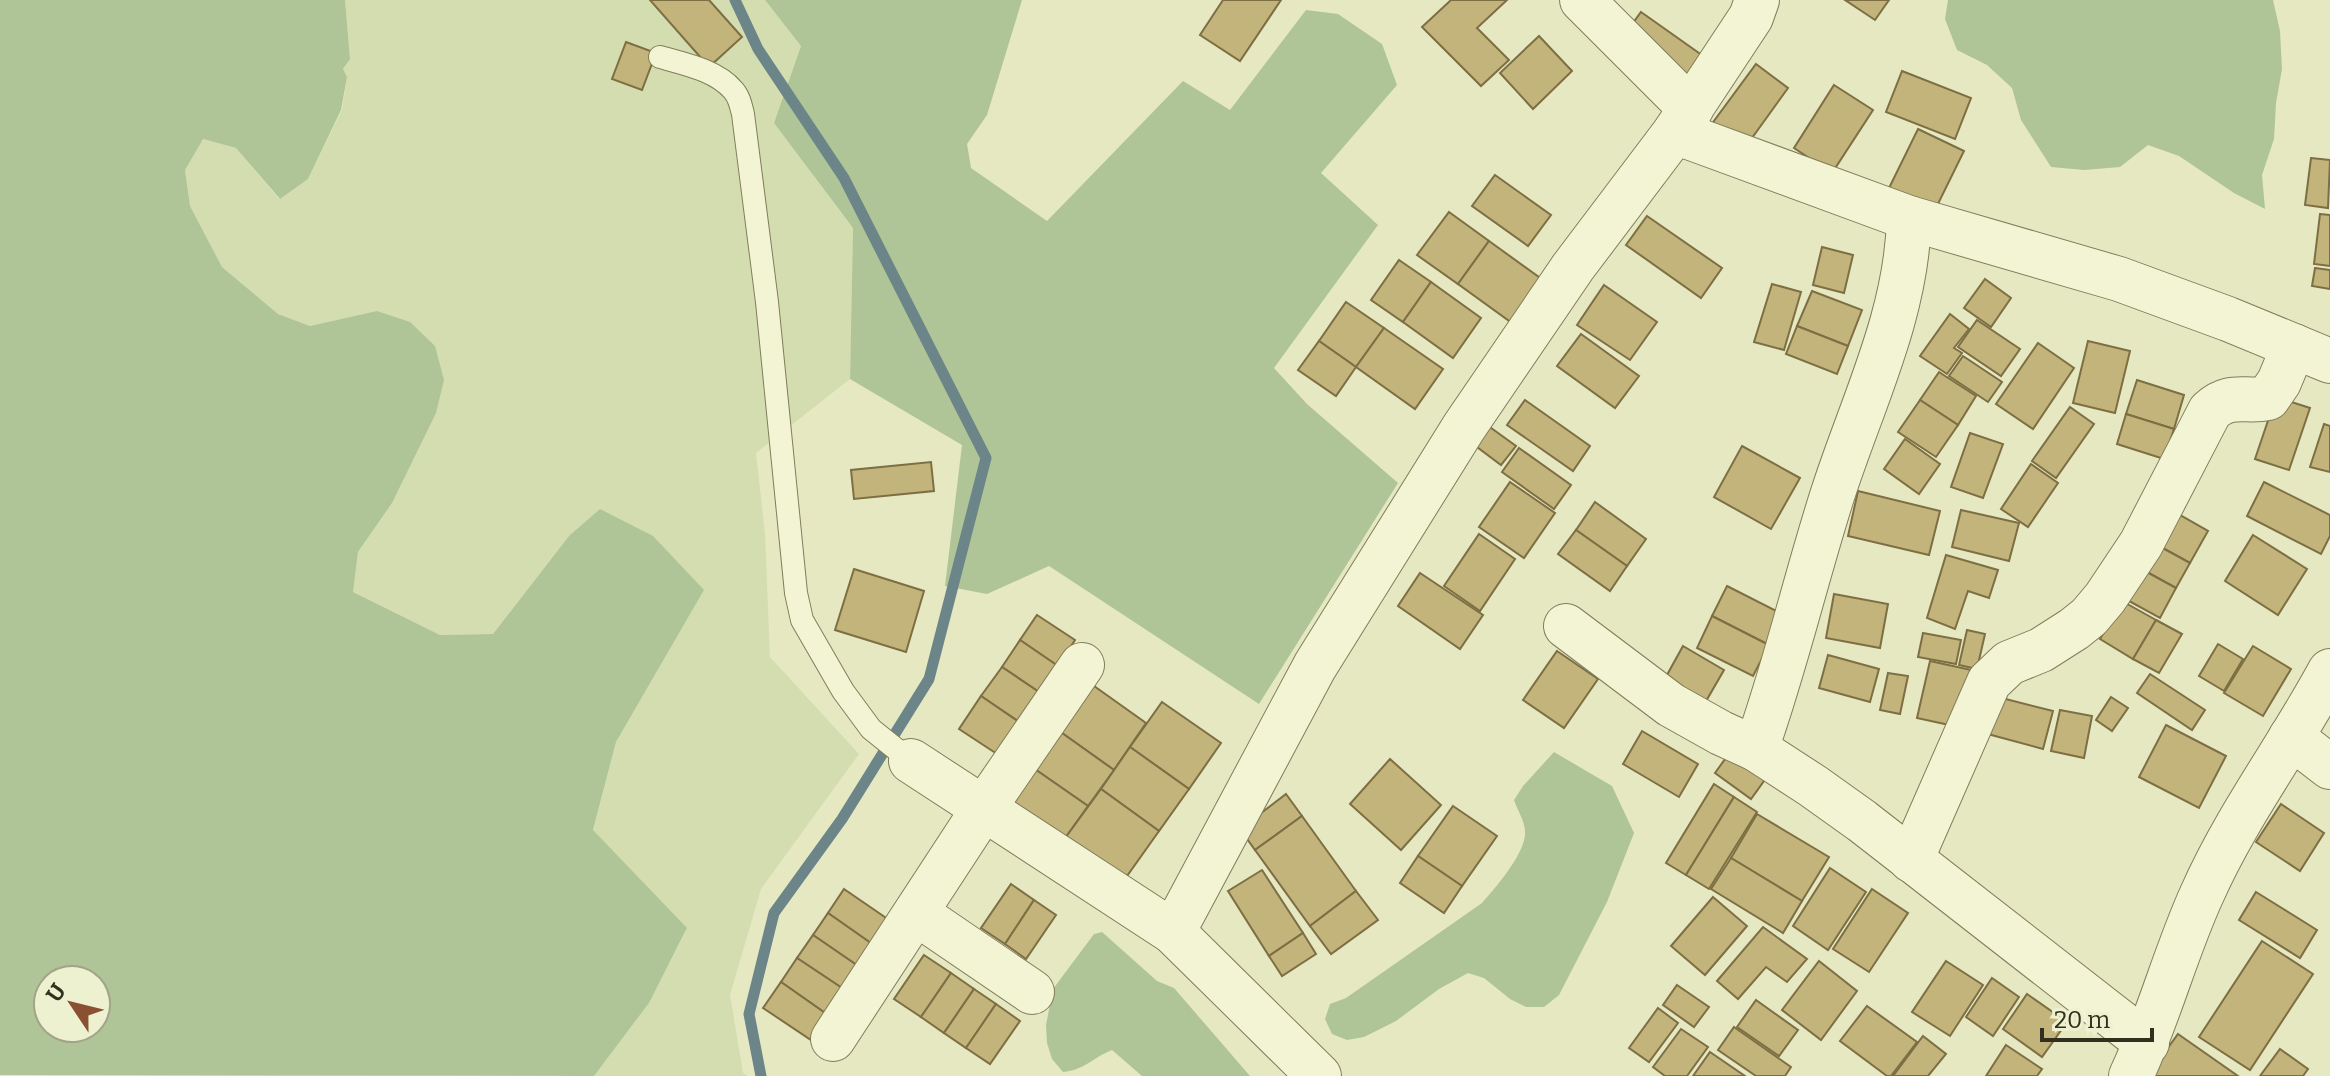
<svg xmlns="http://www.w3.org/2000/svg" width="2330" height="1076" font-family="Bitter,serif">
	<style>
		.farmland { fill: #d4ddb0 }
		.green { fill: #afc597; fill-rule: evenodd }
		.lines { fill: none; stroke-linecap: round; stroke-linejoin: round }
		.stream { stroke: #6c8588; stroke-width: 11 }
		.building { fill: #c3b47b; stroke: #7d6f43; stroke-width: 2 }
		.service-casing { stroke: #807d5b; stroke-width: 24 }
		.minor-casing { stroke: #807d5b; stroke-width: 46 }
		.tertiary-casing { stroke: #807d5b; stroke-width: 46 }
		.service { stroke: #f2f4d4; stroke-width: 22 }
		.minor { stroke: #f2f4d4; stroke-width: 44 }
		.tertiary { stroke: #f2f4d4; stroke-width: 44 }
	</style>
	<rect width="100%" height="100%" fill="#e6e8c2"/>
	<!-- farmland -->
	<path class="farmland" d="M345,0H765L801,46L774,123L853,228L850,379L756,453L765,534L770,657L859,754L761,889L730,995L743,1073L748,1076H594L649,1003L687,929L593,831L616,742L704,590L569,536L493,634L440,635L353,592L358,552L392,503L378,311L310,326L278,314L222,267L190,206L185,170L202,139L236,148L279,199L308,179L342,110L347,77L343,70L350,58Z"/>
	<!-- green -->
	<g class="green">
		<path d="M0,0H345L350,59L343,69L347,77L341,110L308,179L280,199L236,148L203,139L185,170L190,206L222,267L278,314L310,326L377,311L410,322L435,346L444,380L436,413L392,503L358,552L353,592L440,635L493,634L569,536L600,509L653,536L704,590L616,742L593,830L687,928L649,1003L594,1076L0,1075ZM48,980H96V1028H48Z"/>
		<path d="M765,0H1022L987,115L967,144L971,168L1047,221L1183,81L1230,110L1306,10L1338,14L1382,44L1397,85L1321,173L1378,225L1274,368L1307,404L1398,483L1259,704L1049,566L987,594L945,586L962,445L850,379L853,228L774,123L801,46Z"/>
		<path d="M1948,0H2273L2280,31L2282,69L2276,103L2274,139L2262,175L2265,209L2234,193L2179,156L2148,145L2120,167L2084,170L2051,167L2021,120L2012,88L1987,65L1957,50L1945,19Z"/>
		<path d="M1554,752L1612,786L1634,833L1607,902L1559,995L1544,1007H1526L1510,999L1484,978L1468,973L1439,989L1396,1021L1364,1037L1347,1040L1332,1034L1325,1019L1330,1004L1346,998L1482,903C1495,888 1527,852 1525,831C1525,822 1517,809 1514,800L1523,786Z"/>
		<path d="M1102,932L1157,981L1174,988L1250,1076H1142L1112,1050C1092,1058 1085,1070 1063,1072L1052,1059L1047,1043L1046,1025L1053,989L1094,934Z"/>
	</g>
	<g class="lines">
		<!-- stream -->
		<path class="stream" d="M735,0L758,49L844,178L986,458L929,679L842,819L774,913L749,1014L761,1076"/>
	</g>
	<!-- building -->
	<g class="building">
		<path d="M650,0H709L742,37L709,67Z"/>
		<path d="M1223,0H1281L1240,61L1200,35Z"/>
		<path d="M1451,0H1507L1477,28L1509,60L1481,86L1422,27Z"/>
		<path d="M1845,0H1889L1875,20Z"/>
		<path d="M1641,12L1706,58L1687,85L1622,38Z"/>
		<path d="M1539,36L1572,71L1533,109L1500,73Z"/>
		<path d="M626,42L656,53L642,90L612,79Z"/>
		<path d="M1756,64L1788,88L1744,149L1711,125Z"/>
		<path d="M1902,71L1971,98L1955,139L1886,112Z"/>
		<path d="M1834,85L1873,110L1832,173L1794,148Z"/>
		<path d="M1918,129L1964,151L1935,210L1889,188Z"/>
		<path d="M2311,158L2330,160L2328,208L2305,205Z"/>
		<path d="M1495,175L1551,215L1528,246L1472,206Z"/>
		<path d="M1449,212L1489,241L1458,284L1417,255Z"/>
		<path d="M2320,214L2330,215V266L2314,264Z"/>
		<path d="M1647,216L1722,268L1701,298L1626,245Z"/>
		<path d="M1489,241L1543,280L1512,323L1458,284Z"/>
		<path d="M1822,247L1853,255L1844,293L1813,285Z"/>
		<path d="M1399,260L1431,282L1403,322L1371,300Z"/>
		<path d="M2315,268L2330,270V289L2312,286Z"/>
		<path d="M1985,279L2011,298L1991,327L1964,308Z"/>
		<path d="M1431,282L1481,318L1453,358L1403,322Z"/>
		<path d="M1772,284L1801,292L1784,350L1754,342Z"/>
		<path d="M1604,285L1657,322L1630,360L1577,325Z"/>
		<path d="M1812,291L1862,310L1848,346L1797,326Z"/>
		<path d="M1346,302L1384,328L1356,367L1319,341Z"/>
		<path d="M1950,314L1969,329L1954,348L1962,353L1947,374L1920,356Z"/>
		<path d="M1977,320L2020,349L2001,376L1958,347Z"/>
		<path d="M1797,326L1848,346L1837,374L1786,354Z"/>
		<path d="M1384,328L1443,369L1415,409L1356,367Z"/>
		<path d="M1581,334L1639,376L1615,408L1557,366Z"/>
		<path d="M1319,341L1356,367L1336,396L1298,370Z"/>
		<path d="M2088,341L2130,351L2115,413L2073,403Z"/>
		<path d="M2038,343L2074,368L2033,429L1996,404Z"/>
		<path d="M1963,356L2002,382L1988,402L1949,376Z"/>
		<path d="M1939,372L1976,396L1958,425L1920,400Z"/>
		<path d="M2137,380L2184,395L2174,429L2126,414Z"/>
		<path d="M2276,397L2310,408L2289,470L2255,459Z"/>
		<path d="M1525,400L1590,446L1573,471L1507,425Z"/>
		<path d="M1920,400L1958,425L1936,457L1898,432Z"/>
		<path d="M2070,407L2094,424L2056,478L2032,461Z"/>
		<path d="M2126,414L2174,429L2164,459L2117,444Z"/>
		<path d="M2324,424L2330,426V472L2310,467Z"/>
		<path d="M1487,425L1516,446L1501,465L1473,444Z"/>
		<path d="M1970,433L2003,444L1983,498L1951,487Z"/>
		<path d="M1905,439L1940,464L1919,494L1884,469Z"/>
		<path d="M1742,446L1800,478L1771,529L1714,497Z"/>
		<path d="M1519,448L1571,485L1554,509L1502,472Z"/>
		<path d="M931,462L934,491L854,499L851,470Z"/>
		<path d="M2031,464L2058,483L2028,527L2001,509Z"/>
		<path d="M1510,482L1555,513L1524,558L1479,527Z"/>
		<path d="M2264,482L2330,515V536L2321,554L2247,516Z"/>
		<path d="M1858,491L1940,511L1929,555L1848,536Z"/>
		<path d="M1595,502L1646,539L1627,566L1576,530Z"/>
		<path d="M2166,507L2208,531L2190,563L2148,540Z"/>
		<path d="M1961,510L2019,523L2009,561L1952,547Z"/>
		<path d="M1576,530L1627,566L1610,591L1558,554Z"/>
		<path d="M1479,534L1515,559L1480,611L1444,586Z"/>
		<path d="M2253,535L2307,569L2278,615L2225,581Z"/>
		<path d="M2148,540L2190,563L2176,588L2134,565Z"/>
		<path d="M1946,555L1998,570L1989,598L1968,591L1955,629L1927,618Z"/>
		<path d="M2134,565L2176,588L2160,618L2118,595Z"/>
		<path d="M854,569L924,591L906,652L835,630Z"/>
		<path d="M1420,573L1483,615L1460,649L1398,606Z"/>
		<path d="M1727,586L1784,615L1769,645L1712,616Z"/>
		<path d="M1834,594L1888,604L1880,648L1826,638Z"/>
		<path d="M2122,601L2156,620L2133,659L2100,639Z"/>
		<path d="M1037,615L1075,640L1058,666L1020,640Z"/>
		<path d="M1712,616L1769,645L1753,676L1697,648Z"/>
		<path d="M2156,620L2182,634L2159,673L2133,659Z"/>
		<path d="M1967,630L1985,634L1977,669L1959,665Z"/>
		<path d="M1923,633L1961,640L1956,664L1918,657Z"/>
		<path d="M1020,640L1058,666L1039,692L1002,667Z"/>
		<path d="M2218,644L2243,659L2224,691L2199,676Z"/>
		<path d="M1683,646L1724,670L1702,708L1662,684Z"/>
		<path d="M2253,646L2291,669L2263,716L2224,693Z"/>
		<path d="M1557,651L1598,679L1564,728L1523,700Z"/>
		<path d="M1828,655L1879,669L1870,702L1819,688Z"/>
		<path d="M1930,661L1976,671L1963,728L1917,718Z"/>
		<path d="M1002,667L1039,692L1019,722L981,696Z"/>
		<path d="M1888,673L1908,676L1900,714L1880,710Z"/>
		<path d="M2150,674L2205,710L2192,730L2137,693Z"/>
		<path d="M1087,681L1146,723L1114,770L1055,728Z"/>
		<path d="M981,696L1019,722L997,754L959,729Z"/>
		<path d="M1994,696L2053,711L2043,749L1984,733Z"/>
		<path d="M2111,697L2128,708L2112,731L2096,720Z"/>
		<path d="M1162,702L1221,743L1189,789L1130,747Z"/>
		<path d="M2060,710L2092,716L2084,758L2051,751Z"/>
		<path d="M2166,725L2226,756L2199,808L2139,777Z"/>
		<path d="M1055,728L1114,770L1088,806L1029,765Z"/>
		<path d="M1642,731L1698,764L1679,797L1623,764Z"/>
		<path d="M1130,747L1189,789L1159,831L1101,789Z"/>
		<path d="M1733,748L1769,774L1751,799L1715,773Z"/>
		<path d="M1390,759L1441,805L1401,850L1350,804Z"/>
		<path d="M1029,765L1088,806L1063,841L1004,799Z"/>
		<path d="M1714,784L1734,797L1686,875L1666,863Z"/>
		<path d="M1101,789L1159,831L1122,883L1063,841Z"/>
		<path d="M1286,794L1302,816L1255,850L1240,829Z"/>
		<path d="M1734,797L1757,812L1709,889L1686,875Z"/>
		<path d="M2281,804L2324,833L2300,871L2256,842Z"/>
		<path d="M1453,806L1497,836L1462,886L1418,856Z"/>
		<path d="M1757,814L1829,857L1802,901L1731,858Z"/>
		<path d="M1302,816L1356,891L1310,926L1255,850Z"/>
		<path d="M1418,856L1462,886L1444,913L1400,883Z"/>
		<path d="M1731,858L1802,901L1783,933L1711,889Z"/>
		<path d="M1830,868L1866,892L1828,950L1793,926Z"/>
		<path d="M1262,870L1303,933L1269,956L1228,891Z"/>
		<path d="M1011,884L1034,900L1005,944L981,928Z"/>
		<path d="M844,889L892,922L875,946L828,913Z"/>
		<path d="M1872,889L1908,913L1869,972L1833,949Z"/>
		<path d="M1356,891L1378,920L1331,954L1310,926Z"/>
		<path d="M2256,892L2317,930L2300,958L2239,920Z"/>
		<path d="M1713,897L1747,926L1705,975L1671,946Z"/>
		<path d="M1034,900L1056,915L1026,959L1005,944Z"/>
		<path d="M828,913L875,946L861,968L813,935Z"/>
		<path d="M1763,927L1807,959L1787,982L1766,967L1738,999L1717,981Z"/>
		<path d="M1303,933L1316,954L1282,976L1269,956Z"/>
		<path d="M813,935L861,968L845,990L797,958Z"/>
		<path d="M2262,941L2313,974L2250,1070L2199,1037Z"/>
		<path d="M924,955L951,973L921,1017L894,999Z"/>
		<path d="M797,958L845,990L828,1015L781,982Z"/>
		<path d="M1819,961L1857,991L1821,1040L1782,1010Z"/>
		<path d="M1946,961L1983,985L1950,1036L1912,1012Z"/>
		<path d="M951,973L974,989L944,1033L921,1017Z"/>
		<path d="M1992,978L2019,997L1993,1036L1966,1017Z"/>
		<path d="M781,982L828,1015L811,1040L763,1008Z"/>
		<path d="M1677,985L1709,1007L1694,1027L1663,1005Z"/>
		<path d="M974,989L996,1004L966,1048L944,1033Z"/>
		<path d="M2027,994L2067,1022L2042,1057L2003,1029Z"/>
		<path d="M1756,1000L1798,1030L1779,1056L1737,1027Z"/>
		<path d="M996,1004L1020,1021L990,1064L966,1048Z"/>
		<path d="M1867,1006L1917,1042L1891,1076H1887L1840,1041Z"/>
		<path d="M1658,1008L1678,1023L1649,1062L1629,1048Z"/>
		<path d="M1734,1027L1791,1067L1785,1076H1756L1718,1050Z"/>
		<path d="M1681,1029L1708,1047L1687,1076H1665L1653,1067Z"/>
		<path d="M2178,1034L2238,1076H2152L2149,1074Z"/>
		<path d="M1923,1036L1946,1054L1928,1076H1893Z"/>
		<path d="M2006,1045L2042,1069L2037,1076H1986Z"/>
		<path d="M2280,1049L2308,1069L2303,1076H2260Z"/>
		<path d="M1710,1052L1745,1076H1693Z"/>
	</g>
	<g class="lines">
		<!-- service casing -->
		<g class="service-casing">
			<path id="service" d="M660,57C684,64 716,70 733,90C739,96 741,106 743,114L767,302L796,593L802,620L843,691L871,729L911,761"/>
		</g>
		<!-- minor casing -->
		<g class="minor-casing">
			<g id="minor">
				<path d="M1582,0L1691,109"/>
				<path d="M1675,132L1909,218L2119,279L2228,319L2330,361"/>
				<path d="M1909,218C1907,315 1862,403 1833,493C1806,577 1786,665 1756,749L1813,786L1862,821L2147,1043"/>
				<path d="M1566,626L1671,705L1721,733L1756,749"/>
				<path d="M2291,737L2330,767"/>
				<path d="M911,761L1173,932L1319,1076"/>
				<path d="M1911,860L1989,682L2009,663L2041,650L2074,629L2089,617L2105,598L2141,544L2210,411C2231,392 2245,403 2268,398L2279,382L2294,346"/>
				<path d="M916,913L1032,992"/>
				<path d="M1173,932L1315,666L1464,427L1573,267L1675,132L1751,17L1757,0"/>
				<path d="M833,1039L984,808L1082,665"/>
			</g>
		</g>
		<!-- tertiary casing -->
		<g class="tertiary-casing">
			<path id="tertiary" d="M2131,1076C2159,1017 2175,953 2202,894C2237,815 2289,747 2330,671"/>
		</g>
		<!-- service -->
		<use href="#service" class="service"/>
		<!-- minor -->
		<use href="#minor" class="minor"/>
		<!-- tertiary -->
		<use href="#tertiary" class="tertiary"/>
	</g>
	<!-- north arrow -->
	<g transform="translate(72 1004) rotate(305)"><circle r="38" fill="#eef1d0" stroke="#a2a389" stroke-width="2"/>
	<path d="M0-6L14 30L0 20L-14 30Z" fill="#895131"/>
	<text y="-12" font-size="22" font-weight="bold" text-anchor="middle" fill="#312f1e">U</text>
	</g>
	<!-- scale -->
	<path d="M2042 1028v12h110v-12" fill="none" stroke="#312f1e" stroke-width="4"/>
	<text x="2054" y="1028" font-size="24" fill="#312f1e" stroke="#eef1d0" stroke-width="6" paint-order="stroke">20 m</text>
</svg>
